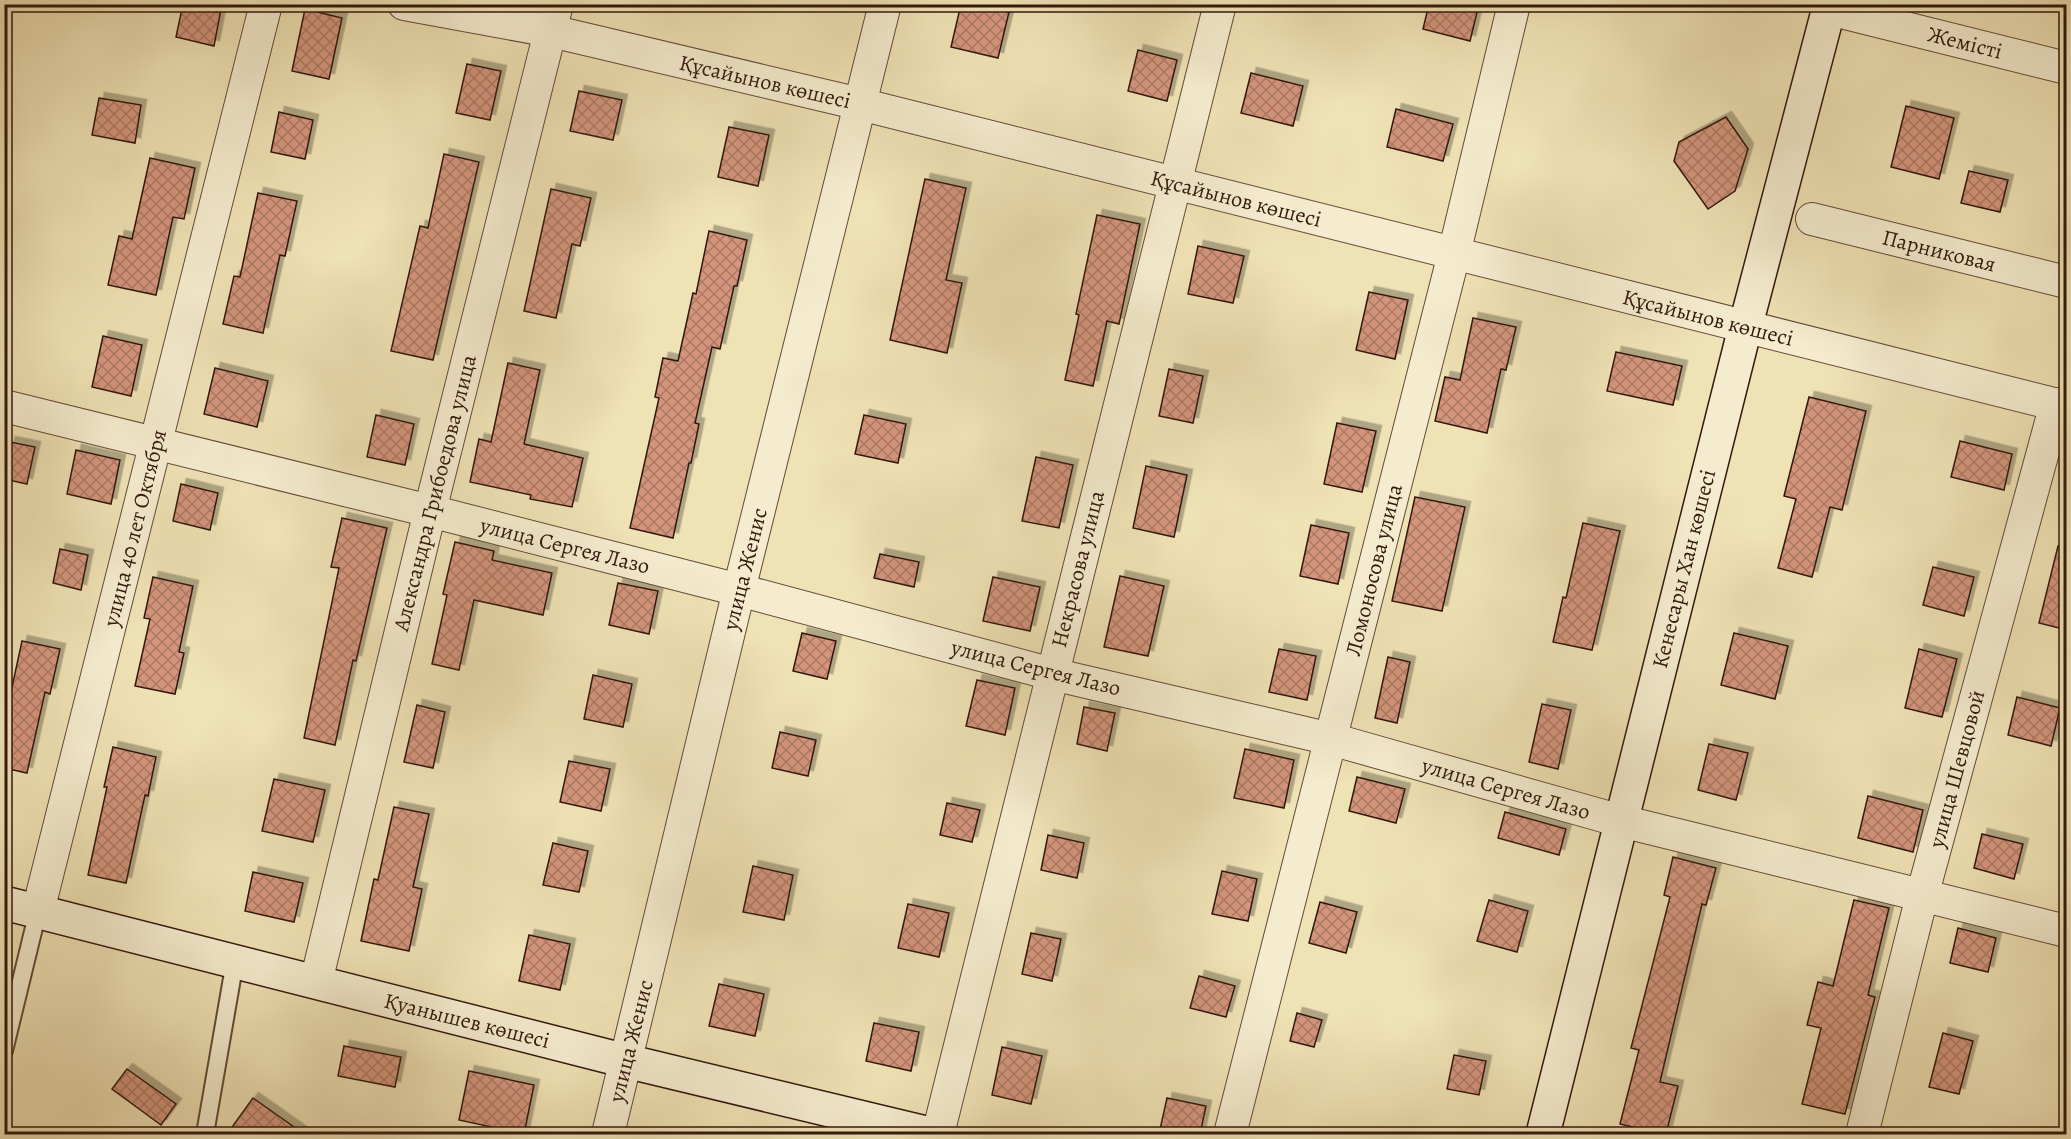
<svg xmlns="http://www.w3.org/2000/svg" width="2071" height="1139" font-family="Alegreya,serif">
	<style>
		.building { fill: url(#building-cross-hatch); stroke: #33190e; stroke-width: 1.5; filter: url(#shadow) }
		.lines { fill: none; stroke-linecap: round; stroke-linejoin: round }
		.lane-casing { stroke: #624b38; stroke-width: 20 }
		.street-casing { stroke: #624b38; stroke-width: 34 }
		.secondary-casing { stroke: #33190e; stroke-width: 36 }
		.lane { stroke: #f5eccf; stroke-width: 16 }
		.street { stroke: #f5eccf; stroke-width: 32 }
		.secondary { stroke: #f5eccf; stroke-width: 33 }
		.labels { text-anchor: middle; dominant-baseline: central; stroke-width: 4.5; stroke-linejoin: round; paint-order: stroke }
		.street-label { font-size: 22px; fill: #33190e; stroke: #f5eccf }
	</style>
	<defs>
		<pattern id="building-cross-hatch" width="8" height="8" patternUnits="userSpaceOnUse" patternTransform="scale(1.5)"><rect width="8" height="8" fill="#d3957b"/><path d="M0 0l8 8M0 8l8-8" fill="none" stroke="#ac7963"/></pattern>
		<filter id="shadow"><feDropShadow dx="5.5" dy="-5.5" stdDeviation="0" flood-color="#0004"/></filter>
	</defs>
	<rect width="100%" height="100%" fill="#efe2b5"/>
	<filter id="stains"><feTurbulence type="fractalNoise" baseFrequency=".00333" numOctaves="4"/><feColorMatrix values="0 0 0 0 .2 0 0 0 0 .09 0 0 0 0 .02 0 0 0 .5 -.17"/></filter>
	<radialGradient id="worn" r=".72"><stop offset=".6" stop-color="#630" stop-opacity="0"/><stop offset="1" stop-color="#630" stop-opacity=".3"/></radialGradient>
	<!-- building -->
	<g class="building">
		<path d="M183,4H222L214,46L176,37Z"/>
		<path d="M961,4H977L1009,12L998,58L951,47Z"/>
		<path d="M1429,4H1479L1470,41L1423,29Z"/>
		<path d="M305,9L342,18L329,79L292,71Z"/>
		<path d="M1138,50L1177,60L1167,101L1128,91Z"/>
		<path d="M467,64L501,71L490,120L456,113Z"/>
		<path d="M1251,73L1303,86L1293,126L1241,113Z"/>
		<path d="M579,91L622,100L613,140L570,131Z"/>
		<path d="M99,98L141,105L135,143L92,135Z"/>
		<path d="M1906,106L1954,118L1939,179L1891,167Z"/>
		<path d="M1396,109L1453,124L1443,161L1387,147Z"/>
		<path d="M279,112L313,120L305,159L271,152Z"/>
		<path d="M1726,117L1748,149L1735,191L1708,209L1674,161L1679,142Z"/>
		<path d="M729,127L769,135L758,186L718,177Z"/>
		<path d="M444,154L479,162L433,360L391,351L420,226L428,228Z"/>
		<path d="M150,158L195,168L184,219L173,217L156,295L108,285L119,236L132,239Z"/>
		<path d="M1969,171L2008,180L2000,212L1961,203Z"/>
		<path d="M925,179L966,188L946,280L962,283L947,353L890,340Z"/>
		<path d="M551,189L591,198L580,246L572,244L556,318L524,311Z"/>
		<path d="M258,193L297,201L285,256L280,255L263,333L223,324L234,276L240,277Z"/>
		<path d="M1097,215L1140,224L1119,324L1107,321L1093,386L1065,380L1079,315L1076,314Z"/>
		<path d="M709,231L747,240L737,286H734L720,349L712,347L695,423L699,424L691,463H689L673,538L630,528L659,398L655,397L663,358L678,361L693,293L696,294Z"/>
		<path d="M1198,246L1244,256L1233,303L1188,294Z"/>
		<path d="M1369,292L1408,300L1395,359L1356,350Z"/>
		<path d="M1473,318L1516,327L1506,370L1501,369L1487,433L1435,421L1445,377L1460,380Z"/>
		<path d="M103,336L142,345L131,396L92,387Z"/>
		<path d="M1616,352L1682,366L1673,405L1607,391Z"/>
		<path d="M508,363L540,370L524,444L583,458L572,507L530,499L531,495L470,482L479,439L491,442Z"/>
		<path d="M215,368L268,381L257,427L204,414Z"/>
		<path d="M1169,369L1203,376L1193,423L1159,416Z"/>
		<path d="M1809,397L1866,411L1842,510L1830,507L1812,577L1778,568L1796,499L1784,496Z"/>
		<path d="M376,415L414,424L405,465L367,457Z"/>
		<path d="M864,415L906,424L898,463L855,454Z"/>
		<path d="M1337,423L1376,431L1362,492L1324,484Z"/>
		<path d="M1960,441L2012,454L2004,490L1951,477Z"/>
		<path d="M10,442L35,447L27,484L4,479V468Z"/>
		<path d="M76,450L120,460L111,504L67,494Z"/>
		<path d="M1036,457L1073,465L1059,528L1022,521Z"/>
		<path d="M1146,466L1187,475L1174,537L1133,528Z"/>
		<path d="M181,484L218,493L210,530L173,521Z"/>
		<path d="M1415,497L1465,507L1442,611L1392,601Z"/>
		<path d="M342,518L387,528L356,661L353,660L335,745L304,738L339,568L331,567Z"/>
		<path d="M1583,523L1620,531L1592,650L1553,642L1563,597L1566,598Z"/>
		<path d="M1311,525L1349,533L1338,584L1300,576Z"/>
		<path d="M455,542L494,551L492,560L552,573L543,615L474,600L459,670L432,664L447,595L443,594Z"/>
		<path d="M2058,546L2067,547V630L2039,623Z"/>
		<path d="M60,549L88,555L81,590L53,583Z"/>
		<path d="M880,554L919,562L914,587L874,578Z"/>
		<path d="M1933,567L1974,577L1964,616L1923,605Z"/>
		<path d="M1120,576L1164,586L1148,656L1104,647Z"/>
		<path d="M153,577L193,586L179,652L184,653L175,694L135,686L150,619L144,618Z"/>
		<path d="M993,577L1040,587L1030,631L983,621Z"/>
		<path d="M618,583L658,591L649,634L609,625Z"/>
		<path d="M802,633L836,641L827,679L793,671Z"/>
		<path d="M1734,633L1788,646L1775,699L1721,685Z"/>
		<path d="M22,641L60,649L50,694L45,692L27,773L4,768V724Z"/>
		<path d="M1279,649L1316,656L1307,700L1269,692Z"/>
		<path d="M1919,649L1957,659L1942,717L1905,708Z"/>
		<path d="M1388,657L1410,662L1397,723L1375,718Z"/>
		<path d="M593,675L632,684L623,727L584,719Z"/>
		<path d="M977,680L1015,688L1005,735L966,726Z"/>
		<path d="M2017,697L2060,708L2051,746L2008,735Z"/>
		<path d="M1542,704L1571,710L1558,769L1529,762Z"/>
		<path d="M417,705L445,712L433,768L404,762Z"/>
		<path d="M1084,707L1115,713L1107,751L1077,744Z"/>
		<path d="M780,732L816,740L808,776L772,768Z"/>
		<path d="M1709,744L1748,753L1736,800L1698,790Z"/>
		<path d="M113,747L156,757L148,796L145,795L126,883L88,875L107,787H104Z"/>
		<path d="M1245,749L1294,760L1284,808L1234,798Z"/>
		<path d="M569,761L610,769L601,811L560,802Z"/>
		<path d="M1357,777L1405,789L1396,823L1349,811Z"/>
		<path d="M274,779L325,790L313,842L262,831Z"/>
		<path d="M1868,796L1923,810L1913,852L1858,838Z"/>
		<path d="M947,803L980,810L972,842L940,835Z"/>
		<path d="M394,807L429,814L413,887L422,889L409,951L361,941L374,879L378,880Z"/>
		<path d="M1505,812L1566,829L1559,855L1498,838Z"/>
		<path d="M1982,834L2023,844L2014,879L1974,868Z"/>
		<path d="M1048,835L1084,843L1077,878L1041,870Z"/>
		<path d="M553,843L588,851L579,892L543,885Z"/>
		<path d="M1673,857L1716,868L1706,905L1702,904L1660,1082L1678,1086L1666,1134H1661L1620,1124L1639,1050L1631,1048L1670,897L1664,895Z"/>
		<path d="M753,866L793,875L784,920L743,912Z"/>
		<path d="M1222,871L1257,879L1248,921L1212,914Z"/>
		<path d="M253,872L303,883L294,922L245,911Z"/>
		<path d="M1489,900L1528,911L1517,952L1477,941Z"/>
		<path d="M1854,900L1889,908L1868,995L1875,997L1845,1114L1802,1104L1821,1028L1807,1025L1818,982L1833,986Z"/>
		<path d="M1320,902L1357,912L1346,953L1309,943Z"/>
		<path d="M908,904L949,913L939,957L898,948Z"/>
		<path d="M1958,928L1996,938L1988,972L1950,963Z"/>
		<path d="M1031,933L1061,939L1052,981L1022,974Z"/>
		<path d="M529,935L570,944L560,990L519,981Z"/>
		<path d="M1199,976L1235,986L1226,1017L1190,1008Z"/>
		<path d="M719,984L764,994L755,1036L709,1026Z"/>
		<path d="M1297,1013L1322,1020L1314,1047L1290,1041Z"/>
		<path d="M874,1023L919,1032L911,1071L866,1061Z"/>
		<path d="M1943,1033L1973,1041L1959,1094L1929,1087Z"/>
		<path d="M344,1046L401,1057L395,1087L338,1076Z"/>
		<path d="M1002,1047L1042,1056L1031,1104L992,1095Z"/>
		<path d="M1454,1055L1486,1061L1479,1095L1447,1089Z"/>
		<path d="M127,1069L176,1104L161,1125L112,1089Z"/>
		<path d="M469,1071L534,1085L524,1134L459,1120Z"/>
		<path d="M253,1098L304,1134H227Z"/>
		<path d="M1167,1098L1206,1106L1200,1134H1159Z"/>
	</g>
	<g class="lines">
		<!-- lane casing -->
		<g class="lane-casing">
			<g id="lane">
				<path d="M4,1051L38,911"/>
				<path d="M205,1134L235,961"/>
			</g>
		</g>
		<!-- street casing -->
		<g class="street-casing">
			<g id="street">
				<path d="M404,4L551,31L860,104L2066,407"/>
				<path d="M1829,9L2066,68"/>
				<path d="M1812,219L2066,282"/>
				<path d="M4,406L430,511L739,590L1052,674L1331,739L1621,821L2066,931"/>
				<path d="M38,911L266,4"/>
				<path d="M316,982L430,511L557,4"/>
				<path d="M608,1134L739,590L885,4"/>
				<path d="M938,1134L1220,4"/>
				<path d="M1230,1134L1454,254L1514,4"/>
				<path d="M1862,1134L1922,896L2056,404"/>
			</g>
		</g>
		<!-- secondary casing -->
		<g class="secondary-casing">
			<g id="secondary">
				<path d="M4,903L626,1061L930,1134"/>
				<path d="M1543,1134L1745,328L1830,4"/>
			</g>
		</g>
		<!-- lane -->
		<use href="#lane" class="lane"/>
		<!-- street -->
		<use href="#street" class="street"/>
		<!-- secondary -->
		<use href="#secondary" class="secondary"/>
	</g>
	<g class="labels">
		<!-- street labels -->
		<g class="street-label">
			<text transform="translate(1965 43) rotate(14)">Жемісті</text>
			<text transform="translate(765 82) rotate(13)">Құсайынов көшесі</text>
			<text transform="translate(1236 199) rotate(14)">Құсайынов көшесі</text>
			<text transform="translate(1939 251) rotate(14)">Парниковая</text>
			<text transform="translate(1708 318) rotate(14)">Құсайынов көшесі</text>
			<text transform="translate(435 493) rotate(-76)">Александра Грибоедова улица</text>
			<text transform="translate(135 528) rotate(-76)">улица 40 лет Октября</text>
			<text transform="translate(565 546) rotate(14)">улица Сергея Лазо</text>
			<text transform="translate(745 569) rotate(-76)">улица Женис</text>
			<text transform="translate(1078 569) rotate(-76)">Некрасова улица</text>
			<text transform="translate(1684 569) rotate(-76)">Кенесары Хан көшесі</text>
			<text transform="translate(1374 570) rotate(-76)">Ломоносова улица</text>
			<text transform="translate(1036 668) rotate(14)">улица Сергея Лазо</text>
			<text transform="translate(1957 769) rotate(-75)">улица Шевцовой</text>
			<text transform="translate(1506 789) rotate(16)">улица Сергея Лазо</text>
			<text transform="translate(467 1021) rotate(14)">Қуанышев көшесі</text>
			<text transform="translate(631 1041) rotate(-76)">улица Женис</text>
		</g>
	</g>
	<!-- margin -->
	<rect width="2071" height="1139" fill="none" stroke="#efe2b5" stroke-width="24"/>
	<rect x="6" y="6" width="2059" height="1127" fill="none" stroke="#33190e" stroke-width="3"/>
	<rect x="12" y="12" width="2047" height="1115" fill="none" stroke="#33190e" stroke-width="1.5"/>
	<rect width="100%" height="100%" filter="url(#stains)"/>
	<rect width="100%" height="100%" fill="url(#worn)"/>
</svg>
